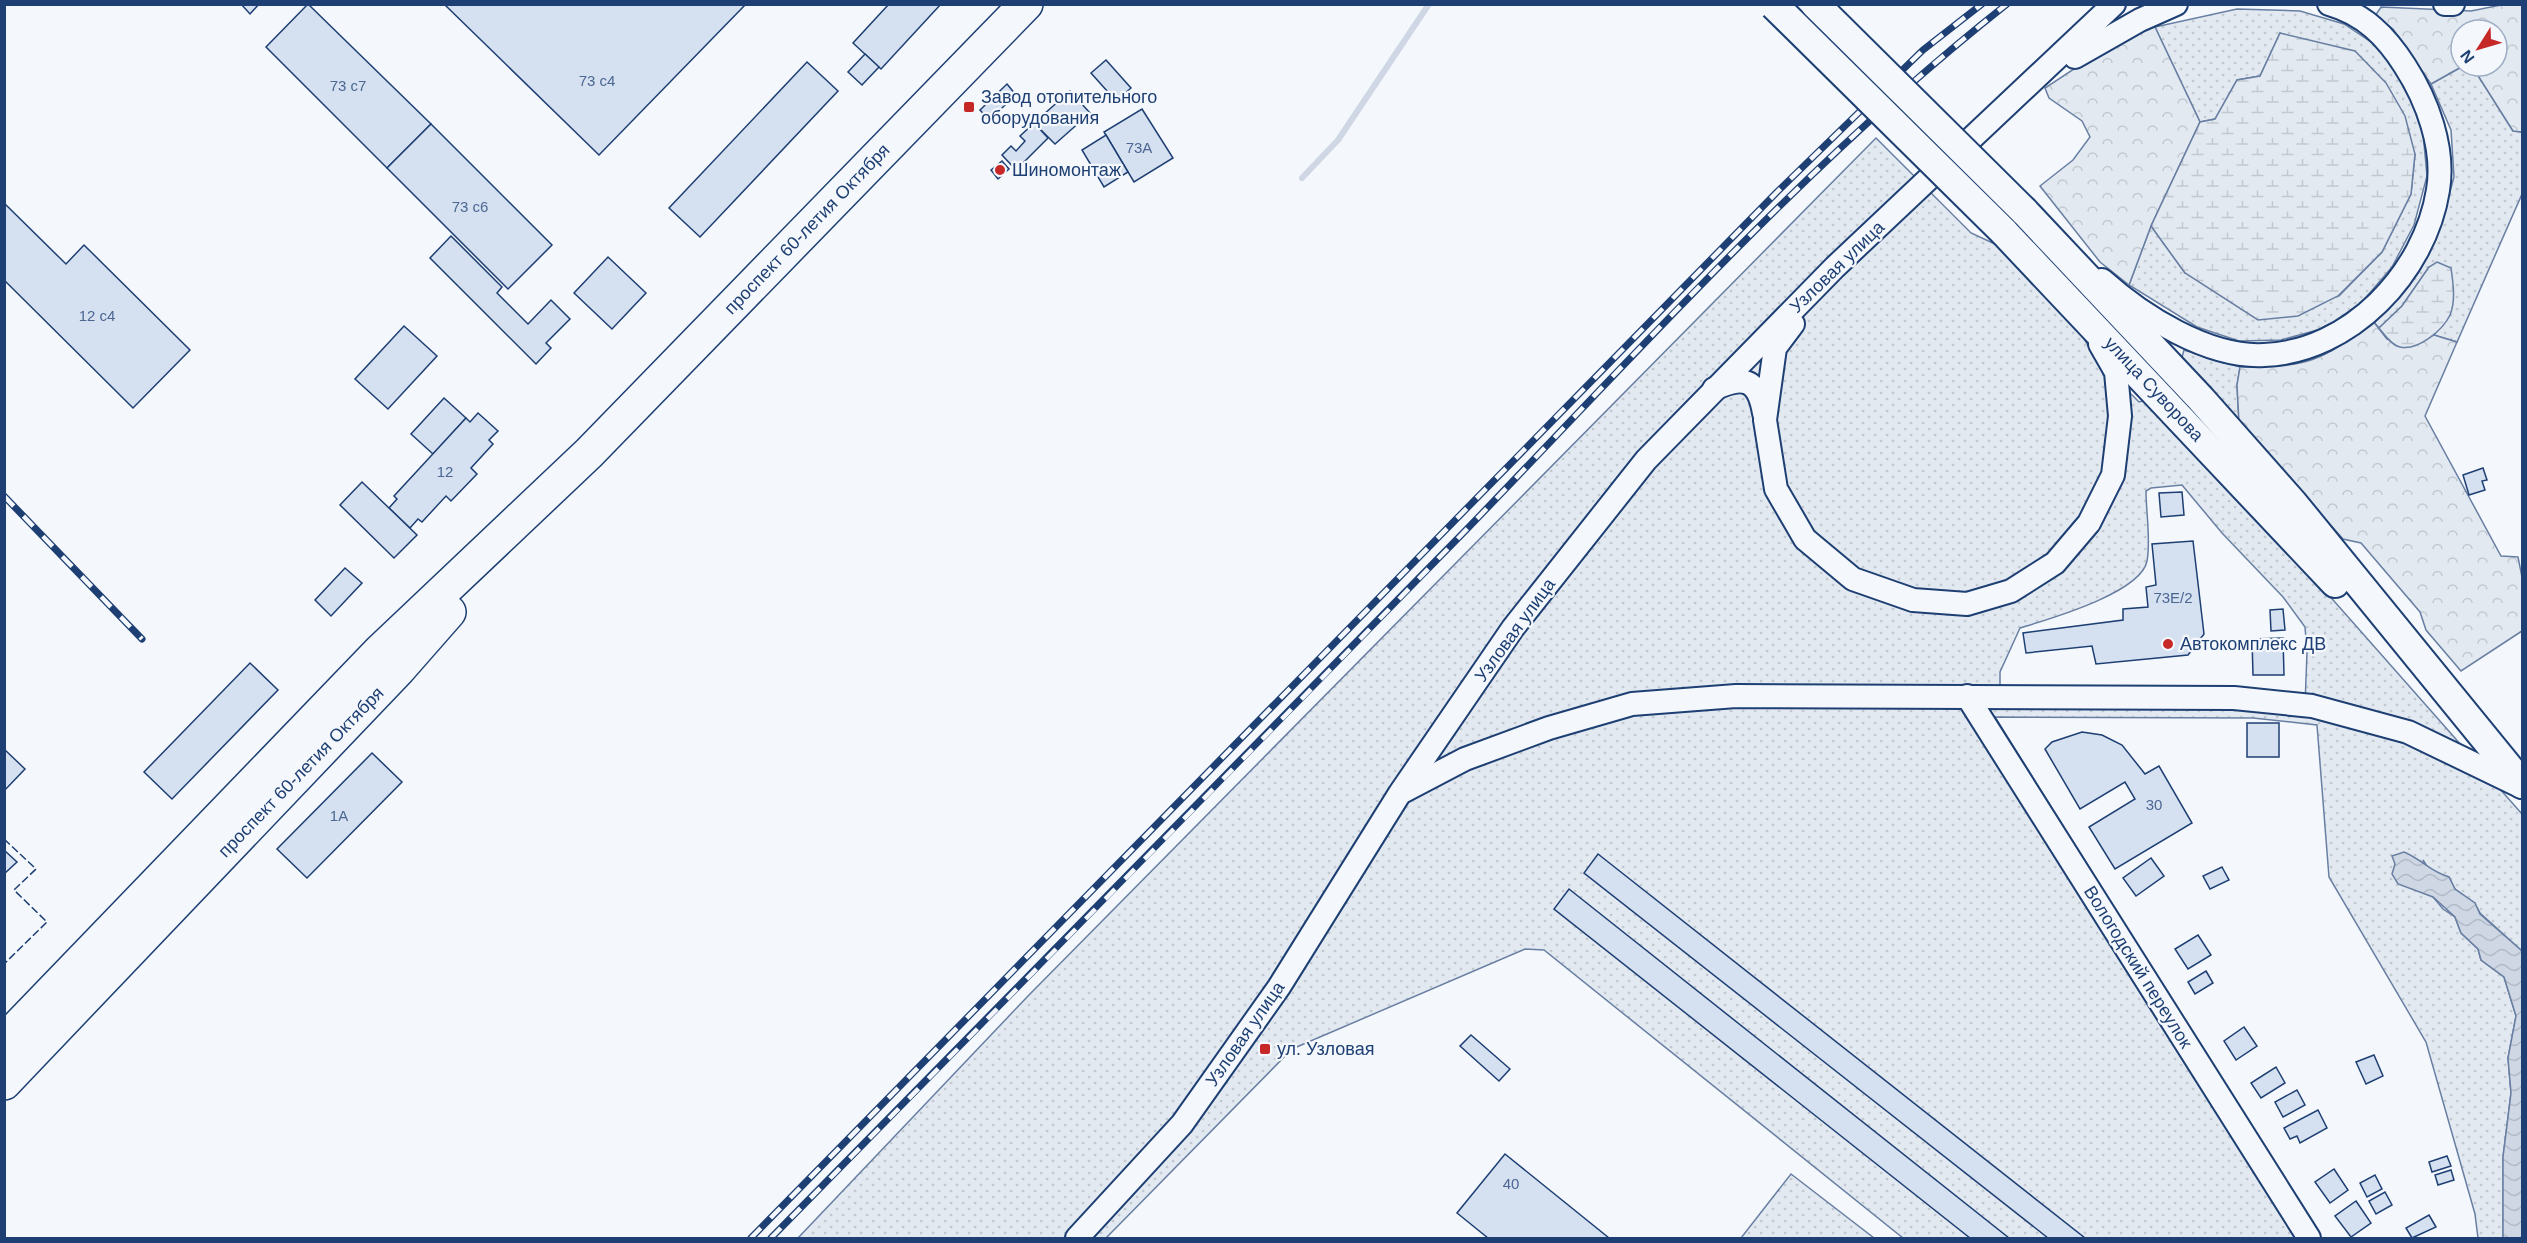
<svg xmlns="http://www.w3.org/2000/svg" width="2527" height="1243" font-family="Helvetica,sans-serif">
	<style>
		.grass { fill: url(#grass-dots); stroke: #687fa3; stroke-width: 1.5; fill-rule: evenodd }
		.forest { fill: url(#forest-crowns); stroke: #687fa3; stroke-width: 1.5 }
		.wetland { fill: url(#wetland-marsh); stroke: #687fa3; stroke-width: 1.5 }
		.water { fill: url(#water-waves); stroke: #687fa3; stroke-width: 1.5 }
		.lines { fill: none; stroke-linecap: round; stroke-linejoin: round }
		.stream { stroke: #cfd7e4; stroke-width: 6 }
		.building { fill: #d5e0f0; stroke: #1d3f73; stroke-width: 1.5 }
		.minor-casing { stroke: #1d3f73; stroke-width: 26 }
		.major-casing { stroke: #1d3f73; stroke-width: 32 }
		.highway-casing { stroke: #1d3f73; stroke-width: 36 }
		.minor { stroke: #f4f7fb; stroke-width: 22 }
		.major { stroke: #f4f7fb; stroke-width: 28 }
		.highway { stroke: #f4f7fb; stroke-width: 33 }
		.rail-casing { stroke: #1d3f73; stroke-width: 7 }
		.rail { stroke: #f4f7fb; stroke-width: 4.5; stroke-dasharray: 14; stroke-linecap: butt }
		.major-bridge-casing { stroke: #1d3f73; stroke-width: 32; stroke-linecap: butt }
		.major-bridge { stroke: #f4f7fb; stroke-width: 28 }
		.fence { stroke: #1d3f73; stroke-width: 1.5; stroke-dasharray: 8 3; stroke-linecap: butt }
		.poi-dot { fill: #c62828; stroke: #f4f7fb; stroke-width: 2 }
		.labels { text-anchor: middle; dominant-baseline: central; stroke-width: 4.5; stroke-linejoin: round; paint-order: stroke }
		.number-label { font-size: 15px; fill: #4b6792 }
		.poi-label { font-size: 18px; fill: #1d3f73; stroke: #f4f7fb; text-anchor: start }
		.street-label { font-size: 18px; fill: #1d3f73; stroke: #f4f7fb }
	</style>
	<defs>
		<pattern id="grass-dots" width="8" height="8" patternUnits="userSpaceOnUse" patternTransform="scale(1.5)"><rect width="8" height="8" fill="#e3e9f0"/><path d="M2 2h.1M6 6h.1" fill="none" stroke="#c2c9d1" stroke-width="1.8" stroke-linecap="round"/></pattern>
		<pattern id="forest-crowns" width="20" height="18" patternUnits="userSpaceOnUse" patternTransform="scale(1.5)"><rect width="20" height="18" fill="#e3e9f0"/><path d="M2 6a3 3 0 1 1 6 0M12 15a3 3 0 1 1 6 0" fill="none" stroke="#c2c9d1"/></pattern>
		<pattern id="wetland-marsh" width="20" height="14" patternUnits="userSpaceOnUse" patternTransform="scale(1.5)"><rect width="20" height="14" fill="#e3e9f0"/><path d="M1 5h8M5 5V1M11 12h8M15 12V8" fill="none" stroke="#c2c9d1"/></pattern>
		<pattern id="water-waves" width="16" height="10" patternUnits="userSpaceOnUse" patternTransform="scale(1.5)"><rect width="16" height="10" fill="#cfd7e4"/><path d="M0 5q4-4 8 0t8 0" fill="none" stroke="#b1bac7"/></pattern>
	</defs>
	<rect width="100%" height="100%" fill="#f4f7fb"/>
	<!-- grass -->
	<g class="grass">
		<path d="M2237,9L2300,11L2344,24L2380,48L2403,77L2423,133L2427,176L2414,225L2392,267L2362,302L2325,328L2281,340L2239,341L2197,327L2129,285L2151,226L2185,273L2339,296L2382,252L2411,194L2415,154L2280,33L2260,76L2237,80L2215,119L2200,122L2155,27Z"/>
		<path d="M2463,66H2472L2513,131L2522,132V194L2457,342L2434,335L2450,315L2429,267L2402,306L2379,328L2373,321L2405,287L2440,228L2454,177L2451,130L2431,84Z"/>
		<path d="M1876,138L1971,233L1997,245L2069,313L2096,359L2139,402L2150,399L2334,601L2522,814V951L2480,913L2474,903L2455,889L2449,877L2430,871L2423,860L2433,897L2443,909L2455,917L2461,933L2478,949L2481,960L2504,977L2516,1016L2508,1058L2511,1093L2503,1157V1238H2478L2475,1214L2426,1042L2329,877L2317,725L2253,718L1995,717L2321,1238H1903L1544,950L1525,949L1292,1049L1106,1238H798L1028,996ZM2182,485L2222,533L2283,597L2305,627L2307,652L2305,705L2000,696V672L2020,628C2049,619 2141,593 2147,561C2151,540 2146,513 2146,491L2151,488Z"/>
		<path d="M2184,350L2240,367L2237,385L2239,423L2181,361Z"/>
		<path d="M1791,1174L1874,1238H1741Z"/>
	</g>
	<!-- forest -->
	<g class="forest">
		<path d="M2501,5H2522V132L2513,131L2472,66H2497V30H2461L2463,66L2431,84L2393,29L2375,16L2381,7L2471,11Z"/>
		<path d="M2155,27L2200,122L2151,226L2129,285L2100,262L2040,186L2073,160L2090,137L2082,121L2049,98L2045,88L2127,34Z"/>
		<path d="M2373,321L2387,339L2413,345L2434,335L2457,342L2425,416L2501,556L2518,557L2522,577V631L2461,671L2426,630L2420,612L2361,543L2343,539L2239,423L2237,385L2240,367C2306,367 2321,363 2373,321Z"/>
	</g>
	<!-- wetland -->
	<g class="wetland">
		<path d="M2280,33L2355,51L2386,83L2405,116L2415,154L2411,194L2382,252L2338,296L2298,316L2258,320L2185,273L2151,226L2200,122L2215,119L2237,80L2260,76Z"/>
		<path d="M2437,262L2451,268C2453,282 2456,301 2450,315C2443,330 2418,351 2400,347C2391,345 2384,334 2379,328L2402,306L2429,267Z"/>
	</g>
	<!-- water -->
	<path class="water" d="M2404,852C2423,860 2429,871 2449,877L2455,889L2475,903L2480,914L2522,951V1238H2503V1157L2511,1093L2508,1058L2516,1016L2504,977L2481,960L2478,949L2461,933L2455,917L2433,897L2398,884L2392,874L2395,864L2392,856Z"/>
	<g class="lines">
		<!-- stream -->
		<path class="stream" d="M1302,178L1338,140L1429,4"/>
	</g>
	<!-- building -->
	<g class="building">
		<path d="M241,4H259L250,14Z"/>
		<path d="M308,4L431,124L387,168L266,47Z"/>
		<path d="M444,4H746L599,155Z"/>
		<path d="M889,4H941L881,69L853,43Z"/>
		<path d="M865,54L879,67L862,85L848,72Z"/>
		<path d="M1106,60L1131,88L1116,101L1091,73Z"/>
		<path d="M807,62L838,91L700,237L669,208Z"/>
		<path d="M1007,84L1016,95L989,120L980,110Z"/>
		<path d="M1070,91L1090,113L1055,144L1034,123Z"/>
		<path d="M1142,109L1173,158L1134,182L1104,132Z"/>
		<path d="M1034,123L1048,138L1016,170L1002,155L1011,146L1016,151L1025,141L1020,136Z"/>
		<path d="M431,124L552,245L508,289L387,168Z"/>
		<path d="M1106,135L1128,172L1104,187L1082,150Z"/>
		<path d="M1002,161L1009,169L998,179L991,170Z"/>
		<path d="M4,203L66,264L84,245L190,350L133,408L4,280Z"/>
		<path d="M451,236L502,287L497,293L528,324L551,300L570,319L546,343L551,348L536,364L430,258Z"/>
		<path d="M608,257L646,293L612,329L574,293Z"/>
		<path d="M404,326L437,356L388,409L355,379Z"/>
		<path d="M444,398L466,418L433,454L411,434Z"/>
		<path d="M478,413L498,431L489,440L493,444L471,468L477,474L451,501L446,496L422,522L418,519L410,528L389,508L397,499L394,496L466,418L470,422Z"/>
		<path d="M2483,468L2487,480L2482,481L2485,490L2469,495L2463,475Z"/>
		<path d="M362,482L417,535L394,558L340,505Z"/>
		<path d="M2182,492L2184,515L2161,517L2159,493Z"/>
		<path d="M2193,541L2204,634L2188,655L2096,664L2092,646L2026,653L2023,633L2123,620V609L2148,607L2146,587L2156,585L2152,544Z"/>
		<path d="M345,568L362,583L331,616L315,600Z"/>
		<path d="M2283,609L2285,630L2271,631L2270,610Z"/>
		<path d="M2283,638L2284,675H2253L2252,639Z"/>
		<path d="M250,663L278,690L172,799L144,772Z"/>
		<rect x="2247" y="723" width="32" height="34"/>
		<path d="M2082,732L2102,735L2122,745L2145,774L2159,766L2192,823L2115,869L2089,827L2135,799L2125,782L2080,809L2045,749L2052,742Z"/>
		<path d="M4,749L25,769L4,791Z"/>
		<path d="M372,753L402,782L307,878L277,849Z"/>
		<path d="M4,850L17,862L4,874Z"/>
		<path d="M1598,854L2085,1238H2048L1584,873Z"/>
		<path d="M2151,858L2164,876L2136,896L2123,878Z"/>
		<path d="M2222,867L2229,880L2210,889L2203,876Z"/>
		<path d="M1569,889L2009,1238H1970L1554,909Z"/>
		<path d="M2198,935L2211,955L2188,969L2175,949Z"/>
		<path d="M2206,971L2213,983L2195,994L2188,982Z"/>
		<path d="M2244,1027L2257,1046L2236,1060L2224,1041Z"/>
		<path d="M1471,1035L1510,1069L1499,1081L1460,1046Z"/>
		<path d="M2374,1055L2383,1076L2366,1084L2356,1062Z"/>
		<path d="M2276,1067L2285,1083L2261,1098L2251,1083Z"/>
		<path d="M2297,1090L2305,1105L2283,1117L2275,1102Z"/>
		<path d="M2318,1110L2327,1128L2300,1143L2297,1136L2290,1139L2284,1128Z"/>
		<path d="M1505,1154L1609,1238H1488L1457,1213Z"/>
		<path d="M2447,1156L2451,1166L2432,1172L2429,1162Z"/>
		<path d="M2334,1169L2348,1190L2330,1203L2315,1182Z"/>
		<path d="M2451,1170L2454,1180L2438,1185L2435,1175Z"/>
		<path d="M2375,1175L2382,1189L2367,1197L2360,1183Z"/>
		<path d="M2385,1192L2392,1205L2376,1214L2369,1201Z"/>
		<path d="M2356,1201L2371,1223L2351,1237L2335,1216Z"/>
		<path d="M2429,1215L2436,1227L2412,1238L2406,1228Z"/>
	</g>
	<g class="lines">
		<!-- minor casing -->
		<g class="minor-casing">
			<g id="minor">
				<path d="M2445,4H2453"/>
				<path d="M2075,57L2140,20L2176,4"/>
				<path d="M2102,280C2142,316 2208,358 2264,355C2350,352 2425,273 2438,190C2445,148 2427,100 2405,66C2386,36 2364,14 2329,4"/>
				<path d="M1793,324L1775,348L1765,420L1776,489L1805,539L1853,579L1913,600L1967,604L2011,591L2055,563L2089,523L2113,475L2120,416L2116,372L2100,344"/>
				<path d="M1714,389C1744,375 1758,379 1764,413"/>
				<path d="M1967,696L2309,1238"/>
				<path d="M1404,791L1465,759L1549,728L1632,704L1736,696L2234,698L2312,706L2408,732L2522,787"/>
				<path d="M1077,1238L1182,1124L1279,987L1400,793L1513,628L1646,460L1835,267L2114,4"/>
			</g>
		</g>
		<!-- major casing -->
		<g class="major-casing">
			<g id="major">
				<path d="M2024,211L2201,399L2293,503L2522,784"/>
				<path d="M2003,231L2335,583"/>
			</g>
		</g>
		<!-- highway casing -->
		<g class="highway-casing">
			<g id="highway">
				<path d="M4,1041L380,651L589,453L1026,4"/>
				<path d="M4,1083L399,669L449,612"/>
			</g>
		</g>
		<!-- minor -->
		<use href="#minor" class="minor"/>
		<!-- major -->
		<use href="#major" class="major"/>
		<!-- highway -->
		<use href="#highway" class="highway"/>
		<!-- rail casing -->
		<g class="rail-casing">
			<g id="rail">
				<path d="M4,496L142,639"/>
				<path d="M751,1238L1777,192L1923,50L1982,4"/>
				<path d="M771,1238C1003,1003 1235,768 1466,530C1640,350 1809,160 2007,4"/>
			</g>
		</g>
		<!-- rail -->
		<use href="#rail" class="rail"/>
		<!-- major-bridge casing -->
		<g class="major-bridge-casing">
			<g id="major-bridge">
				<path d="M1815,4L2024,211"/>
				<path d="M1774,5L2003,231"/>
			</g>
		</g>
		<!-- major-bridge -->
		<use href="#major-bridge" class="major-bridge"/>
		<!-- fence -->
		<path class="fence" d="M4,839L36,869L14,890L47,922L4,964"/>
	</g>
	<!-- markers -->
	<g class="poi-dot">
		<rect x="963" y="101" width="12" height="12" rx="3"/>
		<circle cx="1000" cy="170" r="6"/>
		<circle cx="2168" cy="644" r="6"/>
		<rect x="1259" y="1043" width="12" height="12" rx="3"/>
	</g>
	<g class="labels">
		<!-- number labels -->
		<g class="number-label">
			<text x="597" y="80">73 с4</text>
			<text x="348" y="85">73 с7</text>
			<text x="1139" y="147">73А</text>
			<text x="470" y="206">73 с6</text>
			<text x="97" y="315">12 с4</text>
			<text x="445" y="471">12</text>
			<text x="2173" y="597">73Е/2</text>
			<text x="2154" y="804">30</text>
			<text x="339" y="815">1А</text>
			<text x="1511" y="1183">40</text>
		</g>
		<!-- poi labels -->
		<g class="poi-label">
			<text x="981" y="97">Завод отопительного<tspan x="981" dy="21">оборудования</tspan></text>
			<text x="1012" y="170">Шиномонтаж</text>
			<text x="2180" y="644">Автокомплекс ДВ</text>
			<text x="1277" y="1049">ул. Узловая</text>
		</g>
		<!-- street labels -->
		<g class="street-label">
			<text transform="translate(807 229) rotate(-46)">проспект 60-летия Октября</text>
			<text transform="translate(1837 267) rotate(-44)">Узловая улица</text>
			<text transform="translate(2154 389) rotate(47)">улица Суворова</text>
			<text transform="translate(1515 630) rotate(-54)">Узловая улица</text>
			<text transform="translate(301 772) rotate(-46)">проспект 60-летия Октября</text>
			<text transform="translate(2138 967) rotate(58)">Вологодский переулок</text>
			<text transform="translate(1245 1034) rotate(-55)">Узловая улица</text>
		</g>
	</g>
	<!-- border -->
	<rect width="2527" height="1243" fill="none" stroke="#1d3f73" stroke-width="12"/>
	<!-- north arrow -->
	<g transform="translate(2479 48) rotate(233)"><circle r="28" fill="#f4f7fb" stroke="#9eadc5" stroke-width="1.5"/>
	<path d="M0-4.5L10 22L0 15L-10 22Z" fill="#c62828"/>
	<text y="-9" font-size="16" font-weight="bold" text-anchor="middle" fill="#1d3f73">N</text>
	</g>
</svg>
